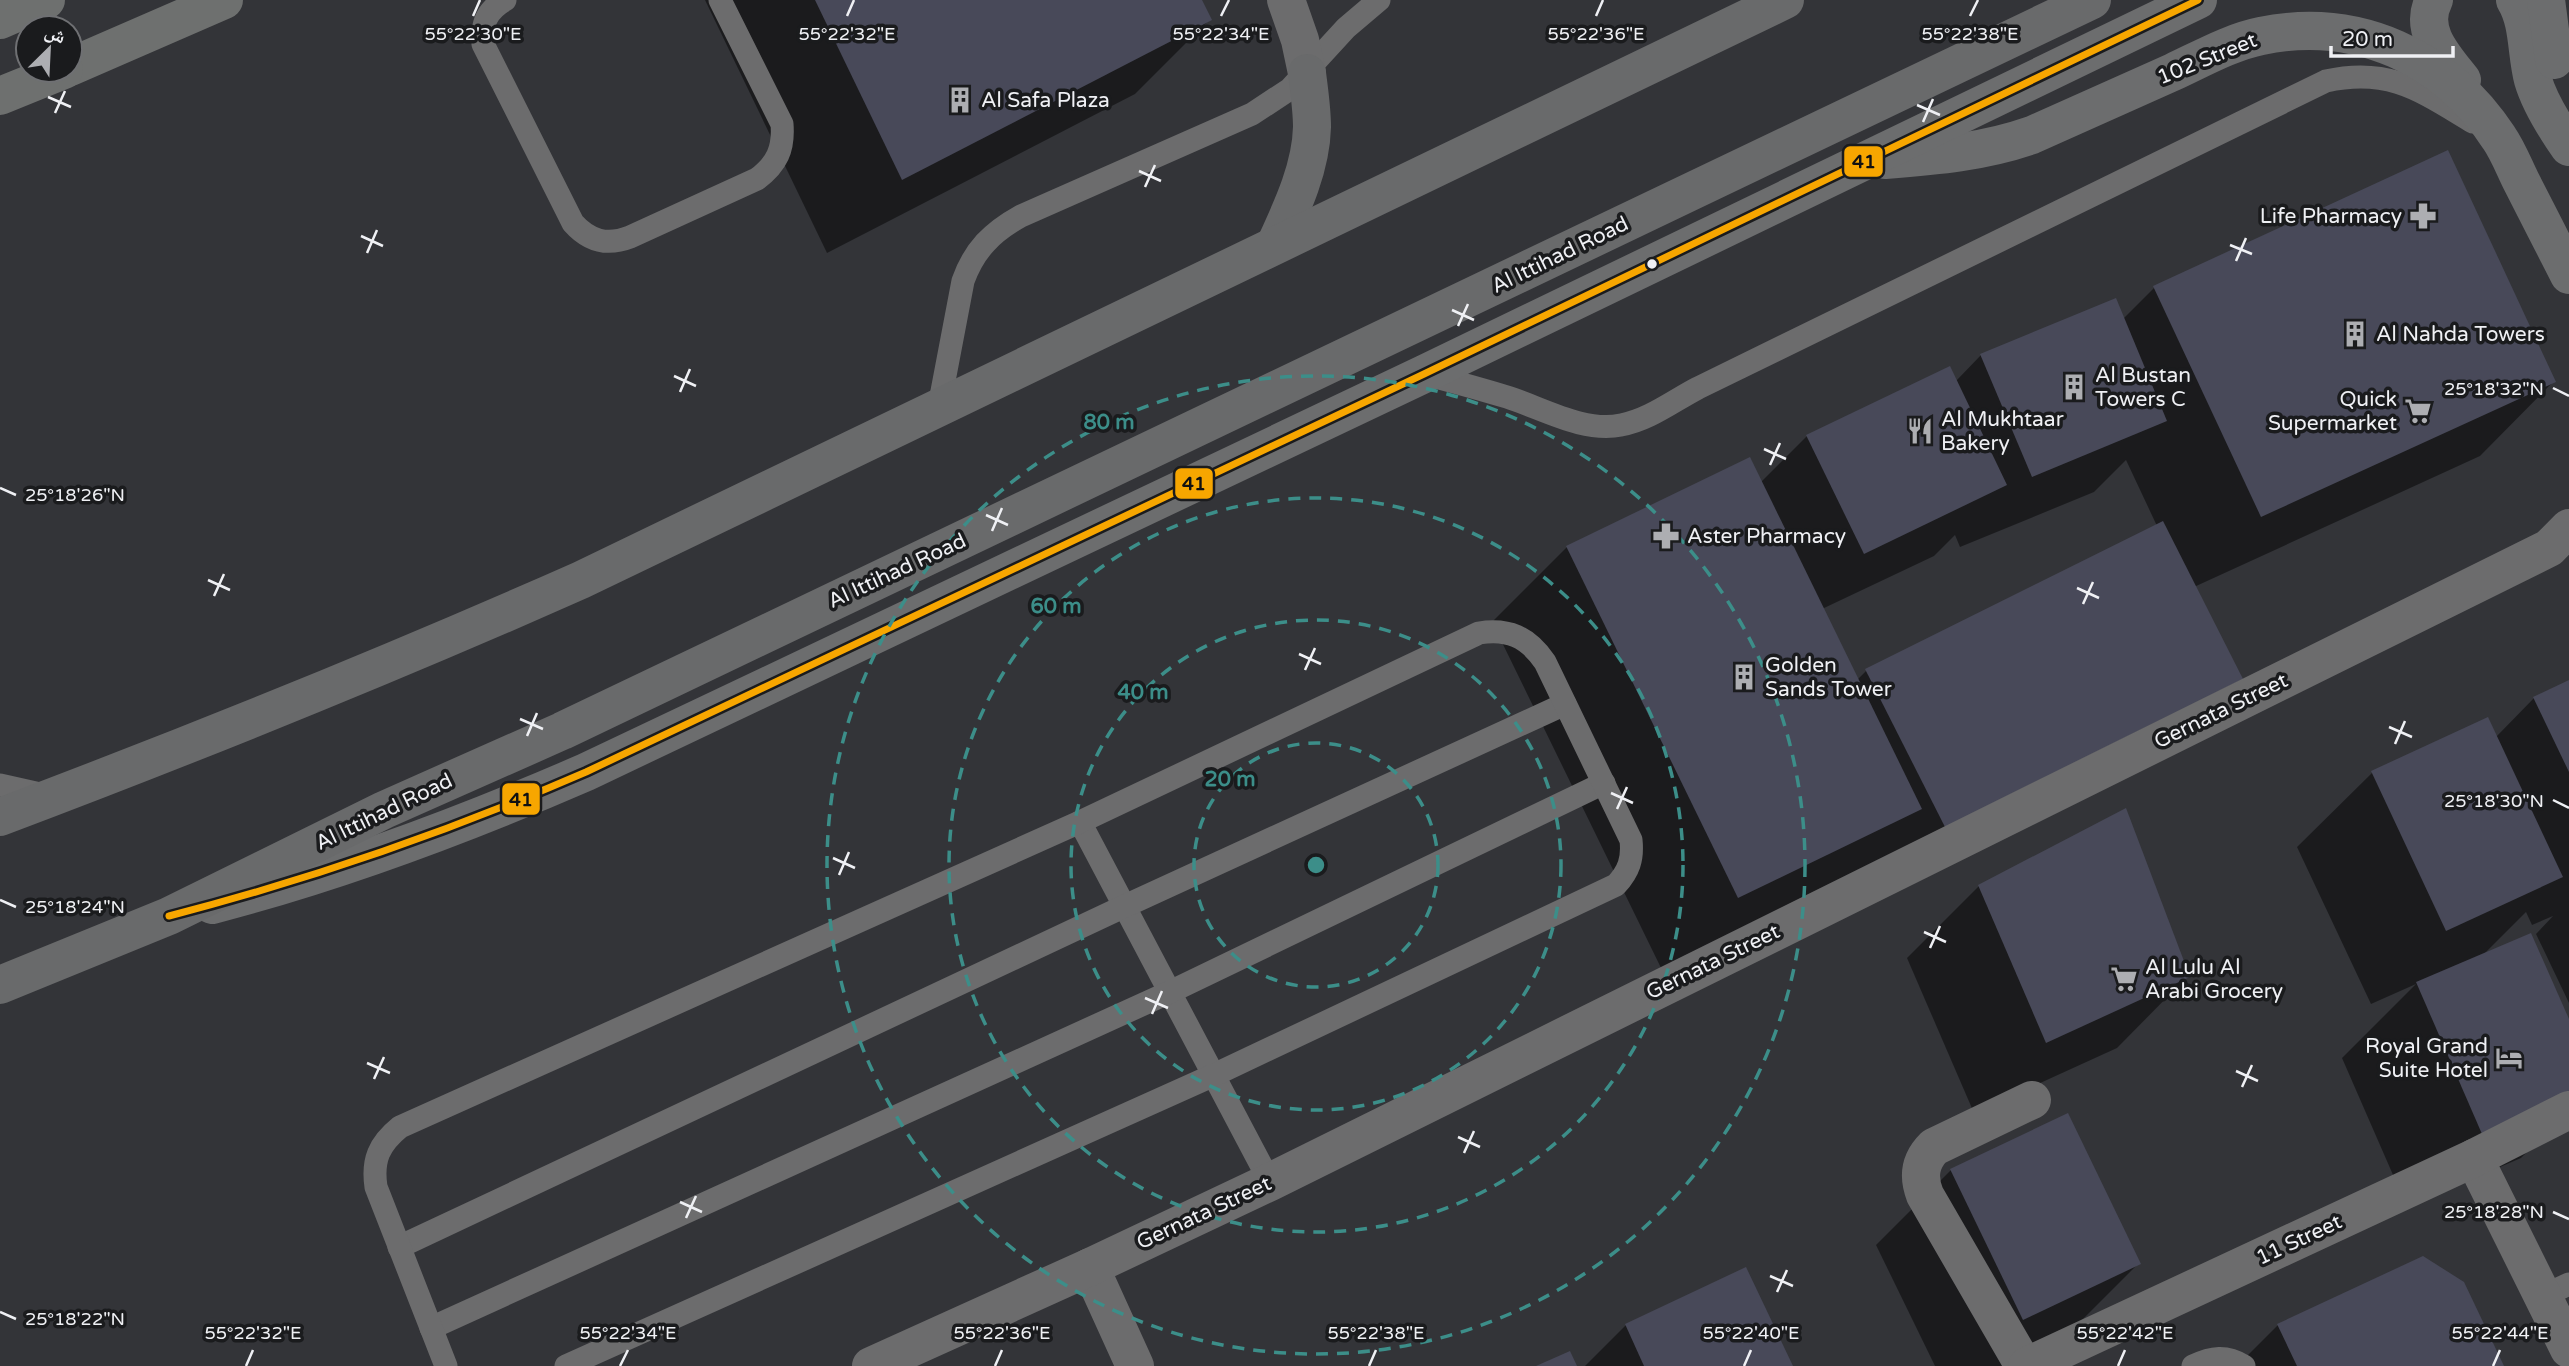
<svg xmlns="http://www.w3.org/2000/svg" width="2569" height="1366" font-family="'Varela Round','Noto Naskh Arabic',sans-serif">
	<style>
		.shadow { fill: #0007; fill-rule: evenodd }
		.building { fill: #484959 }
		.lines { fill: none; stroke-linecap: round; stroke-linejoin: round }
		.service { stroke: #6c6c6d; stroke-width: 23 }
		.minor { stroke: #6c6c6d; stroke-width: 38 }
		.secondary { stroke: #6e706f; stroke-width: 38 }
		.primary { stroke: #6c6d6e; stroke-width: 38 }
		.motorway { stroke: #696a6b; stroke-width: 38 }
		.bus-1-casing { stroke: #1a1b1d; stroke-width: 12 }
		.bus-1 { stroke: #f7a600; stroke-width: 7 }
		.ticks { fill: none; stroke: #eff0f4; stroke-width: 2.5 }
		.ring { fill: none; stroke: #3c8e89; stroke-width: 3.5; stroke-dasharray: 12 9 }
		.bus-dot { fill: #eff0f4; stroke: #1a1b1d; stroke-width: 2.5 }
		.labels { text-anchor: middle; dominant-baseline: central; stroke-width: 7; stroke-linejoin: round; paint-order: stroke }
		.street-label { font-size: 21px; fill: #eff0f4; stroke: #1a1b1d }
		.poi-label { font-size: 21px; fill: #eff0f4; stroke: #1a1b1d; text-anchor: start }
		.ticks-label { font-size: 18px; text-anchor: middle; fill: #eff0f4; stroke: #1a1b1d; stroke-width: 7; stroke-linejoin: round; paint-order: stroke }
		.centre { fill: #3c8e89; stroke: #1a1b1d; stroke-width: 3.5 }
		.ring-label { font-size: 21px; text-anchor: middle; font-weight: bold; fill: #3c8e89; stroke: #1a1b1d; stroke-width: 7; stroke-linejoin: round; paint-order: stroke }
		.line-badge { stroke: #1a1b1d; stroke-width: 2.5 }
		.pale-badge-label { font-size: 19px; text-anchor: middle; font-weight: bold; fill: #111 }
	</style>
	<rect width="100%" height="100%" fill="#333438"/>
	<!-- shadow -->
	<g class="shadow">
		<path d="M705,0H1200L1210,19L1135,94L827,253Z"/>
		<path d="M2154,288L2554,381L2480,456L2194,587L2166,753L1663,972L1492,622L1567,547L1760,483L1807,436L1956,381L1981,355L2123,319ZM2126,460L2157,526L1866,671L1857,680L1822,609L1934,556L1955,535L1960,547L2094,492Z"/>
		<path d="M2569,682V1003L2536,934L2553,916L2532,925L2526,912L2482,956L2569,1024V1110L2521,1158L2407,1207L2342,1058L2416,984L2371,1004L2297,847L2372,773L2487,719L2496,737L2534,698Z"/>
		<path d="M1979,886L2188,976L2117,1048L1974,1113L1907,958Z"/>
		<path d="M2067,1115L2139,1263L2064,1338L2005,1366H1935L1876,1245L1951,1170Z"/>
		<path d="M1745,1270L1791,1366H1585L1626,1325Z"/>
		<path d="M2278,1325L2502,1366H2237Z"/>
	</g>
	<!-- building -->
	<g class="building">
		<path d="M815,0H1202L1212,20L902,180Z"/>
		<path d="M2448,150L2556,382L2261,517L2153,286Z"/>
		<path d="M2116,298L2167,421L2032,477L1980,354Z"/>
		<path d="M1950,366L2007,485L1864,554L1806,435Z"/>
		<path d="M1750,457L1922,809L1738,898L1566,546Z"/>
		<path d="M2163,521L2243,679L1945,827L1865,669Z"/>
		<path d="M2569,680V772L2533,697Z"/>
		<path d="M2488,717L2563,877L2446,931L2371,771Z"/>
		<path d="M2126,808L2190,977L2046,1043L1978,885Z"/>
		<path d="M2531,933L2569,1019V1096L2482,1134L2416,982Z"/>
		<path d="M2068,1113L2141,1264L2023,1320L1950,1169Z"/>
		<path d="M2423,1256L2464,1282L2504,1366H2297L2277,1324Z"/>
		<path d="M1746,1267L1793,1366H1644L1625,1324Z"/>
		<path d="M1570,1351L1577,1366H1536Z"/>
	</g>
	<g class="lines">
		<!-- service -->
		<g class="service">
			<path d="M505,0C487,10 481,24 483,44L573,223C589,241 607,246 630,237L757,179C777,164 784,149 782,124L720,0"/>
			<path d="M1424,374C1452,381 1480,389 1507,397C1542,408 1584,433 1621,425C1649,420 1673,401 1698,388L2326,81C2390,67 2421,91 2473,122"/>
			<path d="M939,407L963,281C974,250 992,232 1021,216L1252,114L1290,89L1346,28L1379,0"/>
			<path d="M0,785L49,796"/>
			<path d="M1080,822L1270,1182"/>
			<path d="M399,1247L1125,906L1565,704"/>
			<path d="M2543,1296L2569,1284"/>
			<path d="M431,1328L1170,992L1604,783"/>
			<path d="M446,1366L376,1187C372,1160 379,1144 400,1127L1080,822L1479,633C1508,628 1528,637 1545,662L1631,840C1633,859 1629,871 1616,885L1214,1075L566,1366"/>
			<path d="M2193,1366C2212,1357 2226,1355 2244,1366"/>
		</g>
		<!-- minor -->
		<g class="minor">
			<path d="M1286,0L1300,40L1307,73"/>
			<path d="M2474,1158L2569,1349"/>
			<path d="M1090,1267L1135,1366"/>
			<path d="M871,1366L1090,1267L1270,1182L2549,548L2569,528"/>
			<path d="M2024,1366L1925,1195C1918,1177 1920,1161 1934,1147L2032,1100"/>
			<path d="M2027,1366L2474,1158L2569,1110"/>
		</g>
		<!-- secondary -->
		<g class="secondary">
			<path d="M0,20L46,0"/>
			<path d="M70,67L224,0"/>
			<path d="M0,96L64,70"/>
		</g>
		<!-- primary -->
		<g class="primary">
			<path d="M2434,0C2418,30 2444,57 2462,80"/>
			<path d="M2515,0C2529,23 2526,54 2533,80C2540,104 2555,127 2569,147"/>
			<path d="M2546,0L2554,60"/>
			<path d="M1885,160C1935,156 1984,152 2032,135C2079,114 2126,93 2173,72C2201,59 2231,42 2261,36C2357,16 2446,57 2499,138C2508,151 2514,167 2521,181C2537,212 2553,244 2569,275"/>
			<path d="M212,905C340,872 464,825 586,772L1424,374L2198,0"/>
		</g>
		<!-- motorway -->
		<g class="motorway">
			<path d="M1275,245C1292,208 1311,168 1312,127C1312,109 1309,90 1307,73"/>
			<path d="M0,817C196,743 389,665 581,580L1785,0"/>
			<path d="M0,985L169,916L384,810L562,731L2092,0"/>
		</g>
		<!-- bus-1 casing -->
		<g class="bus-1-casing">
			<path id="bus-1" d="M169,916C312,879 450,831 586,772L1424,374L2198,0"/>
		</g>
		<!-- bus-1 -->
		<use href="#bus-1" class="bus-1"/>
	</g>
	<!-- ticks -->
	<path class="ticks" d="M473,16L480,0M847,16L854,0M1221,16L1229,0M1596,16L1603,0M1970,16L1978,0M48,97L71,107M1917,105L1940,115M55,113L65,91M1923,122L1933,99M1139,171L1161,181M1145,187L1155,165M361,236L383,246M2230,245L2252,254M367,253L377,230M2236,261L2246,238M1452,310L1474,320M1458,326L1468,304M674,376L696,386M2553,388L2569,396M680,392L690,369M1764,449L1786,459M1770,465L1780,443M0,488L16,495M986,515L1008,525M992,531L1002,508M208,580L230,590M2077,588L2099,598M214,596L224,574M2083,604L2093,582M1299,654L1321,664M1305,670L1315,648M520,719L543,729M2389,727L2412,737M527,736L537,713M2395,744L2405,721M1611,793L1633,803M2553,800L2569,808M1617,809L1627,787M833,858L855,868M839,875L849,852M0,900L16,907M1924,932L1946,942M1930,948L1940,926M1145,998L1168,1008M1152,1014L1162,991M367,1063L390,1073M2236,1071L2258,1081M374,1079L384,1057M2242,1087L2252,1065M1458,1137L1480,1147M1464,1153L1474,1131M680,1202L702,1212M2553,1212L2569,1219M686,1218L696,1196M1770,1276L1793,1286M1777,1292L1787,1270M0,1312L16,1319M246,1366L253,1350M620,1366L628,1350M995,1366L1002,1350M1369,1366L1376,1350M1744,1366L1751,1350M2118,1366L2125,1350M2493,1366L2500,1350"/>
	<!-- distance rings -->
	<g class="ring">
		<circle cx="1316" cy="865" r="122"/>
		<circle cx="1316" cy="865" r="245"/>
		<circle cx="1316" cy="865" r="367"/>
		<circle cx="1316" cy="865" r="489"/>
	</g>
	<!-- icons -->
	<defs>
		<g id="building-bare" transform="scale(2.1)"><path d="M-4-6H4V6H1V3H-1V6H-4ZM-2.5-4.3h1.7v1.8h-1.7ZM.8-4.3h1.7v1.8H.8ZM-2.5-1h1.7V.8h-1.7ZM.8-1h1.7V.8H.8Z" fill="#adaeb2" stroke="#1a1b1d" stroke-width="2.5" paint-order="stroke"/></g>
		<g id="pharmacy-bare" transform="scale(2.1)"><path d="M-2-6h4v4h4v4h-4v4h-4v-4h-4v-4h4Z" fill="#adaeb2" stroke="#1a1b1d" stroke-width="2.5" paint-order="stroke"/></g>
		<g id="supermarket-bare" transform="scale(2.1)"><path d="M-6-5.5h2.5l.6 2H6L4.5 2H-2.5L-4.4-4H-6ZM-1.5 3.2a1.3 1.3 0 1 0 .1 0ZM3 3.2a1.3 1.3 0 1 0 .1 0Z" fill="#adaeb2" stroke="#1a1b1d" stroke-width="2.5" paint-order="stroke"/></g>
		<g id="restaurant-bare" transform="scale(2.1)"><path d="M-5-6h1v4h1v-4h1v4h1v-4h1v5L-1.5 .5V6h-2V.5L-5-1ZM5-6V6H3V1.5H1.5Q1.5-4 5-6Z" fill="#adaeb2" stroke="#1a1b1d" stroke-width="2.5" paint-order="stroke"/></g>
		<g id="hotel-bare" transform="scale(2.1)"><path d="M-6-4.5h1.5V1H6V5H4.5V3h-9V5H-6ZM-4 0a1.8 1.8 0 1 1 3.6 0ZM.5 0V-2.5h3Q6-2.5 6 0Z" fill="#adaeb2" stroke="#1a1b1d" stroke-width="2.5" paint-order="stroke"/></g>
	</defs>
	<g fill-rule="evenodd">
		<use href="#building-bare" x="960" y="100"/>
		<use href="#pharmacy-bare" x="2423" y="216"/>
		<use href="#building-bare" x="2355" y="334"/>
		<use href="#building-bare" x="2074" y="387"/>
		<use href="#supermarket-bare" x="2418" y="411"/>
		<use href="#restaurant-bare" x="1920" y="431"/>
		<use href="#pharmacy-bare" x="1666" y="536"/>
		<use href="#building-bare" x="1744" y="677"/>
		<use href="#supermarket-bare" x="2124" y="979"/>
		<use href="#hotel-bare" x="2509" y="1058"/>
	</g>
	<!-- markers -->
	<circle class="bus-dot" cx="1652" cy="264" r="6"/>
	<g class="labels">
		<!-- street labels -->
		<g class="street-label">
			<text transform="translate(2207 59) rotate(-22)">102 Street</text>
			<text transform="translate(1560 255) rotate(-26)">Al Ittihad Road</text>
			<text transform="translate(897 571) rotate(-25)">Al Ittihad Road</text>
			<text transform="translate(2221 711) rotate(-26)">Gernata Street</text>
			<text transform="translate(384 812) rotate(-26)">Al Ittihad Road</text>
			<text transform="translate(1713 962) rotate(-26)">Gernata Street</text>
			<text transform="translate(1204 1213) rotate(-25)">Gernata Street</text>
			<text transform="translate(2299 1240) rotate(-25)">11 Street</text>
		</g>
		<!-- poi labels -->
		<g class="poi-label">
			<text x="981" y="100">Al Safa Plaza</text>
			<text x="2402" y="216" text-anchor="end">Life Pharmacy</text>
			<text x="2376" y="334">Al Nahda Towers</text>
			<text x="2095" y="375">Al Bustan<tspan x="2095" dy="24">Towers C</tspan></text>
			<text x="2397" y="399" text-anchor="end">Quick<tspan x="2397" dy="24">Supermarket</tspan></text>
			<text x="1941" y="419">Al Mukhtaar<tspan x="1941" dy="24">Bakery</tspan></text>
			<text x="1687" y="536">Aster Pharmacy</text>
			<text x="1765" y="665">Golden<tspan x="1765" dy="24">Sands Tower</tspan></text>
			<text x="2145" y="967">Al Lulu Al<tspan x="2145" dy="24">Arabi Grocery</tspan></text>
			<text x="2488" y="1046" text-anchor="end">Royal Grand<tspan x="2488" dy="24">Suite Hotel</tspan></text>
		</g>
	</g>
	<g class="ticks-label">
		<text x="473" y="40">55°22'30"E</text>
		<text x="847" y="40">55°22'32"E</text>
		<text x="1221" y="40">55°22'34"E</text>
		<text x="1970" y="40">55°22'38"E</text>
		<text x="1596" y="40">55°22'36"E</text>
		<text x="2494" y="395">25°18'32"N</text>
		<text x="75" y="501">25°18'26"N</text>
		<text x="2494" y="807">25°18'30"N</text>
		<text x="75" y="913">25°18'24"N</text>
		<text x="2494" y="1218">25°18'28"N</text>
		<text x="75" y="1325">25°18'22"N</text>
		<text x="253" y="1339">55°22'32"E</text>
		<text x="628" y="1339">55°22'34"E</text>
		<text x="1002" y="1339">55°22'36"E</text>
		<text x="1376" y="1339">55°22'38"E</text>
		<text x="1751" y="1339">55°22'40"E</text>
		<text x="2125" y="1339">55°22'42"E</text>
		<text x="2500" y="1339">55°22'44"E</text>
	</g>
	<circle cx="1316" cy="865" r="10" class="centre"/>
	<g class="ring-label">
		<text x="1109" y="429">80 m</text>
		<text x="1056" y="613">60 m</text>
		<text x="1143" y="699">40 m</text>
		<text x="1230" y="786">20 m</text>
	</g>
	<g class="line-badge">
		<rect x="1843" y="145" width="41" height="33" rx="7" fill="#f7a600"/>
		<rect x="1174" y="467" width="40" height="33" rx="7" fill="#f7a600"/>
		<rect x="501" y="782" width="40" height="34" rx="7" fill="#f7a600"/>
	</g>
	<g class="pale-badge-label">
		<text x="1864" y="168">41</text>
		<text x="1194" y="490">41</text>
		<text x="521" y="806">41</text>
	</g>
	<!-- north arrow -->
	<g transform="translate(49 49) rotate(24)"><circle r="33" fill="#1a1b1d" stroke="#6f7073" stroke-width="2"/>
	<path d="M0-5L12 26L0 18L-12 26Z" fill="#adaeb2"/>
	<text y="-10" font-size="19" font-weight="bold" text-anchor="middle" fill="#eff0f4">ش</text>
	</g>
	<!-- scale -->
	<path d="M2331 46v10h122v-10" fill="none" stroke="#eff0f4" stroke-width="3.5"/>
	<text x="2342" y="46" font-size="21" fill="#eff0f4" stroke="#1a1b1d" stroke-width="5" paint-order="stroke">20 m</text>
</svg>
